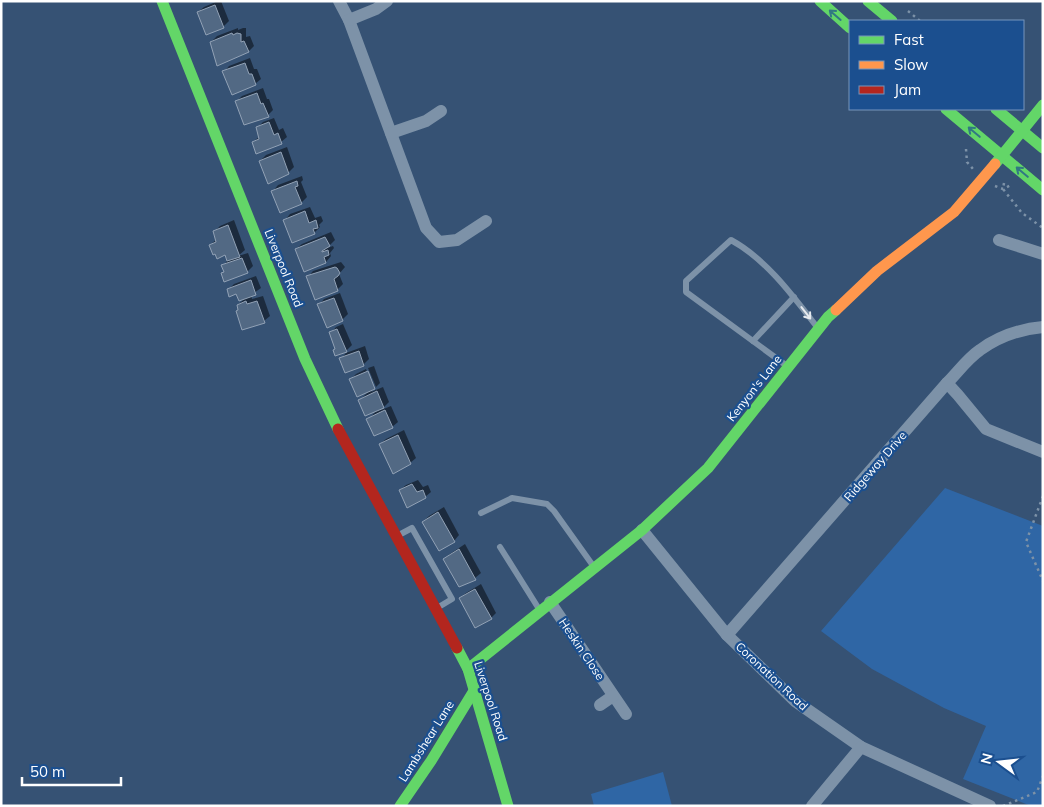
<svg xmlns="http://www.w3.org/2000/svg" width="1044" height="807" font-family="Mulish,sans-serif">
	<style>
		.park { fill: #2f66a5 }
		.shadow { fill: #0007 }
		.building { fill: #526984; stroke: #92a2b6 }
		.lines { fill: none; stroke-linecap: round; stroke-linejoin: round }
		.path { stroke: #7d92a8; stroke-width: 2.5; stroke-dasharray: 2.5 4; stroke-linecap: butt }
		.lane { stroke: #7d92a8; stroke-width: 6 }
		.street { stroke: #7d92a8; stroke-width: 12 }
		.fast { stroke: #63d668; stroke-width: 11 }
		.slow { stroke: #ff974d; stroke-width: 11 }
		.jam { stroke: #b3261e; stroke-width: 11 }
		.oneway { stroke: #317883 }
		.oneway2 { stroke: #e5e9ee }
		.labels { text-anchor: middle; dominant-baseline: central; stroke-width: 4.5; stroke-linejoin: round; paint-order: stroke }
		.street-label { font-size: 12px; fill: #fff; stroke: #1b4f8f }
	</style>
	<rect width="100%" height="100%" fill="#365274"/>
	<!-- park -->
	<g class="park">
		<path d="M945,488L1043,526V806H1031L963,779L986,726L944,708L872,669L821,631Z"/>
		<path d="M663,772L672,806H594L591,794Z"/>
	</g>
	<!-- shadow -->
	<g class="shadow">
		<path d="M218,1H221L229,21L223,27L198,12L204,7Z"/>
		<path d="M238,28V30L243,28H246V37L250,36L254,46L249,51L211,42L217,36Z"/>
		<path d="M250,58L254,69H257L261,79L255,84L224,72L229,66Z"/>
		<path d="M263,88L267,99H269L273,110L268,115L236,102L242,96Z"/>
		<path d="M274,118L279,130L283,128L287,137L281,142H253L259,137L257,128L263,122Z"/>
		<path d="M287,147L294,167L288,173L260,161L266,155Z"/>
		<path d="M302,176L303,180L301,182L307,197L301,203L273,191L278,185Z"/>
		<path d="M310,207L315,218L321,216L323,221L319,225L320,227L314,233L293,242L285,220L290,214Z"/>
		<path d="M234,220L245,250L238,256L248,253L253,266L247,272H225L223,266L228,260L226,254L210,245L217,239L215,231L220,226Z"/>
		<path d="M331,232L335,240L327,248L333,246L334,248L330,253L331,256L326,262L305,270L296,249L302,244Z"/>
		<path d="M341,262L345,267L339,274L343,284L337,290L308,277L313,271Z"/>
		<path d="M256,276L261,288L251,295L252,299L263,296L270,316L264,321L239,310L238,305L246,297L228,290L234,284Z"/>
		<path d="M340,293L348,314L342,320L319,305L324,299Z"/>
		<path d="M343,324L352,345L346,351L336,348L331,333L336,327Z"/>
		<path d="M365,346L369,359L363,365L341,359L346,353Z"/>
		<path d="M374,366L380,383L376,387L368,368Z"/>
		<path d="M366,369L373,388H375L371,392L383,387L389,402L381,410L391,406L398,422L392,427L368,420L377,410L360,400L369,391L351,379L356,374Z"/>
		<path d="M404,430L416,458L410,463L380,444L386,439Z"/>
		<path d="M418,480L423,487L428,485L431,492L425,497L400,490L406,485Z"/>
		<path d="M444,507L459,535L454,541L423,522L429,516Z"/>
		<path d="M465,544L481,573L475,578L460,586L444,559L450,554Z"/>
		<path d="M481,584L496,613L491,618L460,598L466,593Z"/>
	</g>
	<!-- building -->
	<g class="building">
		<path d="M215,5L224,28L206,35L197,12Z"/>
		<path d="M232,33L233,35L237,33L241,34V42L244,41L249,52L217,66L210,42Z"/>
		<path d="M245,63L249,74H252L256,85L232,95L222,71Z"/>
		<path d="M257,93L261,104L263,103L269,117L244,125L235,101Z"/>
		<path d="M269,122L274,135L278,133L282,144L256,154L252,142L259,139L256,127Z"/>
		<path d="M281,152L289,174L268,184L259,161Z"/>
		<path d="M297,181L298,186L295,187L302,204L280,213L271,191Z"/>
		<path d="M305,211L309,223L316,220L318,228L313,229L315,234L292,243L283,220Z"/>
		<path d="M228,225L240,257L227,261L225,255L217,259L215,254L213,255L209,245L216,242L213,231Z"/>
		<path d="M325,237L330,246L322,251V252L328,250L329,255L324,257L326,263L304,272L295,249Z"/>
		<path d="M242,258L248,273L224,282L221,273L224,272L221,265Z"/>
		<path d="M335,267L337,268L340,273L338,276L334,279L338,291L315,300L306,276Z"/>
		<path d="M251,280L256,295L239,301L236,294L229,297L227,289Z"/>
		<path d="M334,298L343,321L327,328L317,304Z"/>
		<path d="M246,301L247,304L257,301L265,323L242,330L236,311L238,310L237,305Z"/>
		<path d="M337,329L347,352L335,356L333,350L335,349L329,332Z"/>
		<path d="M359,351L364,366L345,373L339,358Z"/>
		<path d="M368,371L375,389L357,397L349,379Z"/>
		<path d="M377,391L384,408L365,416L358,400Z"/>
		<path d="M385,410L393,428L374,436L366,419Z"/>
		<path d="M398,435L411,464L393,474L379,444Z"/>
		<path d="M412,484L417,492L423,490L426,498L407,508L399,490Z"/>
		<path d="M438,512L455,542L439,551L422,522Z"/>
		<path d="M459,549L476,580L459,587L443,559Z"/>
		<path d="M475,589L492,619L475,628L459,598Z"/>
	</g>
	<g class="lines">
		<!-- path -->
		<g class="path">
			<path d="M908,11L920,21"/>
			<path d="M966,149L967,162L973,169"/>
			<path d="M1004,183L1003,189L1022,213L1043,228"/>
			<path d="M995,186L1003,189L1011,185"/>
			<path d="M1043,496L1026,542L1043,581"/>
			<path d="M1003,806L1037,792L1043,776"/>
		</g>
		<!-- lane -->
		<g class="lane">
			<path d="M753,341L794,297"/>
			<path d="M787,366L686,292V281L731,240C766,259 793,296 817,327"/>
			<path d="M481,513L512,498L547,504L554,511L594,567"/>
			<path d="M397,536L412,528L452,599L437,608"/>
			<path d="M500,547L539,609"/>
		</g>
		<!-- street -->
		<g class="street">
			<path d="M339,1L349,20L426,228L439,242L457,240L486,221"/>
			<path d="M349,20L376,9L387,1"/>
			<path d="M391,133L426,121L441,111"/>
			<path d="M999,240L1043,254"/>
			<path d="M947,383L958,395L986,429L1043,452"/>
			<path d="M642,530L727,635L795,701L861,747L990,806"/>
			<path d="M550,602L626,714"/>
			<path d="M727,635L947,383C957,373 968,358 980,350C998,337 1021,329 1043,327"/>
			<path d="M600,705L613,696"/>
			<path d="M812,806L861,747"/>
		</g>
		<!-- fast -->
		<g class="fast">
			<path d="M162,1L305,359L338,429"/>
			<path d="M820,1L850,28"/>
			<path d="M868,1L892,21"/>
			<path d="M946,109L1043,190"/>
			<path d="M996,109L1043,148"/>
			<path d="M995,164L1043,105"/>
			<path d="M457,648L468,669L508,806"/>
			<path d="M468,669L642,530L708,468L828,317L836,310"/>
			<path d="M400,806L431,761L475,689"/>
		</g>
		<!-- slow -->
		<path class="slow" d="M836,310L877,271L954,212L995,164"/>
		<!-- jam -->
		<path class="jam" d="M338,429L457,648"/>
	</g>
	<!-- one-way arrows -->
	<defs><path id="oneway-shaft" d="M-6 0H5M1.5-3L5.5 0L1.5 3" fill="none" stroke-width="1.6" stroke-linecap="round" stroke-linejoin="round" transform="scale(1.25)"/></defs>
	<g class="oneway">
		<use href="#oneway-shaft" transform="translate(835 15) rotate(-139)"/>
		<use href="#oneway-shaft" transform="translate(974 132) rotate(-140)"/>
		<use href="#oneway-shaft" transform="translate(1022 172) rotate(-140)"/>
	</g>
	<use class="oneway2" href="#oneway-shaft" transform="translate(806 313) rotate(52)"/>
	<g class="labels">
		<!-- street labels -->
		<g class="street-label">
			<text transform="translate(284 268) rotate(68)">Liverpool Road</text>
			<text transform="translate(754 388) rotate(-52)">Kenyon's Lane</text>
			<text transform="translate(875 466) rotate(-49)">Ridgeway Drive</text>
			<text transform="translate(582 649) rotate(56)">Heskin Close</text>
			<text transform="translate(772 676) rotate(43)">Coronation Road</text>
			<text transform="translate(491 701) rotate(72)">Liverpool Road</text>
			<text transform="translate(426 741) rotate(-58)">Lambshear Lane</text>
		</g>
	</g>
	<!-- border -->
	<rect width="1044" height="807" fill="none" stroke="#ffffff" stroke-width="5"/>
	<!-- legend -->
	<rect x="849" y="20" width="175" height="90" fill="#1b4f8f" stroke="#7695bc"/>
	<rect x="859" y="36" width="25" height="8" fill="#63d668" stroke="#7695bc"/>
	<text x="894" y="45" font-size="15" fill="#ffffff">Fast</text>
	<rect x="859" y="61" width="25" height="8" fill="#ff974d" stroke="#7695bc"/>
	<text x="894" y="70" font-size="15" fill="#ffffff">Slow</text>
	<rect x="859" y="86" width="25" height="8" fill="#b3261e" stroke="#7695bc"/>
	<text x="894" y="95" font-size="15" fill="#ffffff">Jam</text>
	<!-- north arrow -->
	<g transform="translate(999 762) rotate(285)" stroke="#1b4f8f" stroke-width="4" paint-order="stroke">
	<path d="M0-4L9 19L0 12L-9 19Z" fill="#ffffff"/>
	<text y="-8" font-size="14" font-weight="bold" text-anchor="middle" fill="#ffffff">N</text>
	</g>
	<!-- scale -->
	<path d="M22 777v8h99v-8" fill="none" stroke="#ffffff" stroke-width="2.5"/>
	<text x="30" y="777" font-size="15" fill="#ffffff" stroke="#1b4f8f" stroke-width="4" paint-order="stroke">50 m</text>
</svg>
